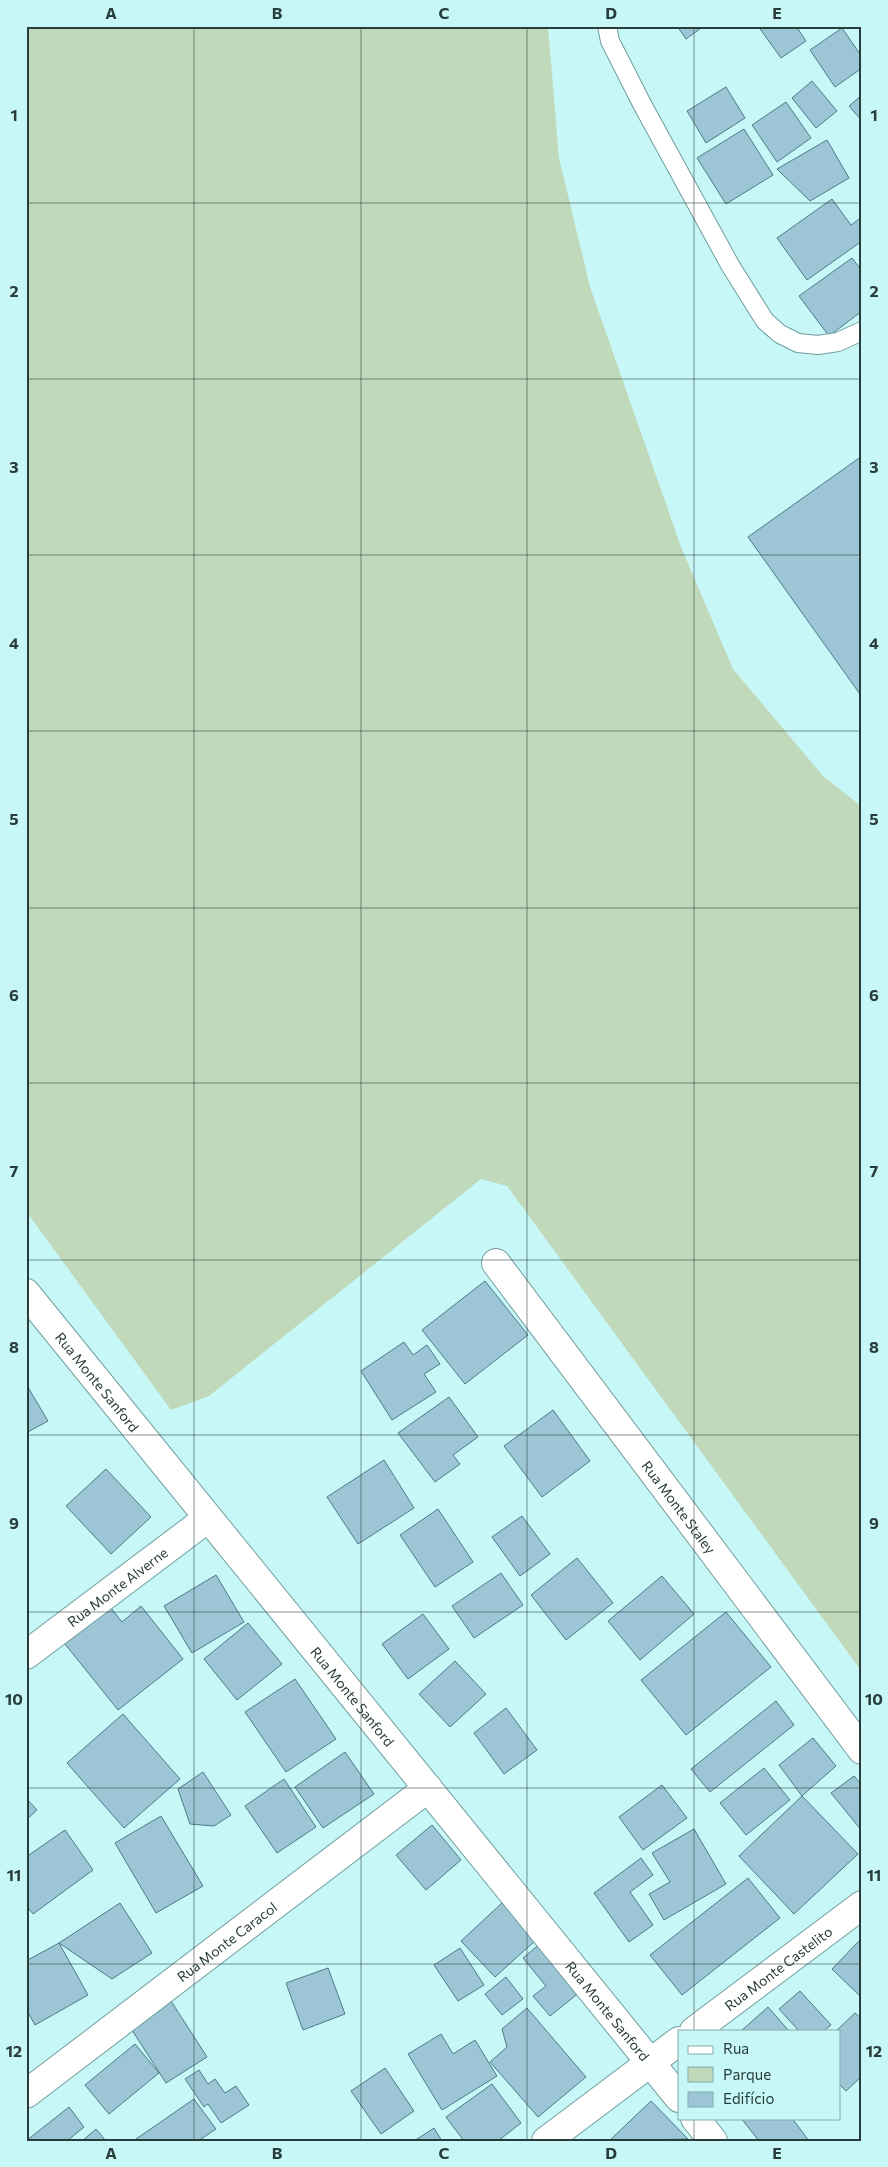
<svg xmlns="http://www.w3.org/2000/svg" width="888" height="2167" font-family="Commissioner,sans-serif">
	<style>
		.green { fill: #c0d9bb }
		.building { fill: #9cc6d6; stroke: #517988 }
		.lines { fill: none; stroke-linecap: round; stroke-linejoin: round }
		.service-casing { stroke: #709e9e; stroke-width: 20 }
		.minor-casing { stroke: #709e9e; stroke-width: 30 }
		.service { stroke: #fff; stroke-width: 18 }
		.minor { stroke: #fff; stroke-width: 28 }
		.grid { fill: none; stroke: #293c3c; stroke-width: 1; stroke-opacity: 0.55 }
		.labels { text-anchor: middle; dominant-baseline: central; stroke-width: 4; stroke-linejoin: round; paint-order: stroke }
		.street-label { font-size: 14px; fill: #293c3c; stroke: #c7f7f7 }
		.neatline { fill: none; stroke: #293c3c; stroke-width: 2 }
		.grid-label { font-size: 16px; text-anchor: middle; font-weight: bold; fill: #293c3c }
	</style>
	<rect width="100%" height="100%" fill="#c7f7f7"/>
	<!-- green -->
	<path class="green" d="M26,26H548L559,158L590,287L681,547L733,669L823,776L862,807V1672L507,1186L481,1179L209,1396L171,1410L26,1211Z"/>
	<!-- building -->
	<g class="building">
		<path d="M677,26H704L686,39Z"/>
		<path d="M758,26H796L806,41L781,58Z"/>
		<path d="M842,28L862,57V68L835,87L810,50Z"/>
		<path d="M812,81L837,111L816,128L792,98Z"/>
		<path d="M726,87L745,118L706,143L687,111Z"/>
		<path d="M862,95V121L849,106Z"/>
		<path d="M786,102L811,138L777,162L752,125Z"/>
		<path d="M744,129L773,175L726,204L697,158Z"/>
		<path d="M827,140L849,178L810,201L777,169Z"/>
		<path d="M832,199L851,225L862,217V241L807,280L777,238Z"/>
		<path d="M852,258L862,271V311L829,336L799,296Z"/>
		<path d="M862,456V697L748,537Z"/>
		<path d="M485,1281L528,1335L465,1384L422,1330Z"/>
		<path d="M404,1342L413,1355L427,1345L440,1364L424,1374L436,1392L392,1420L361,1371Z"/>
		<path d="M26,1384L48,1421L26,1433Z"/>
		<path d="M449,1397L478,1437L453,1455L460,1464L435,1482L398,1433Z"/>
		<path d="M553,1410L590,1461L542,1497L504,1446Z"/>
		<path d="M384,1460L414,1508L358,1544L327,1497Z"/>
		<path d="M106,1469L151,1517L111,1554L66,1506Z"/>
		<path d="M438,1509L473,1562L435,1587L400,1535Z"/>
		<path d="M522,1516L550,1554L520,1576L492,1537Z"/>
		<path d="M577,1558L613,1603L566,1640L531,1595Z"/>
		<path d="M501,1573L523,1605L474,1638L452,1606Z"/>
		<path d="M216,1575L244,1622L192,1653L164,1606Z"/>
		<path d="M662,1576L694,1614L640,1660L608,1621Z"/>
		<path d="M107,1603L122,1622L141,1606L183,1659L118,1710L61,1639Z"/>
		<path d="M726,1612L771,1667L686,1735L641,1680Z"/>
		<path d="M423,1614L449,1649L408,1679L382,1644Z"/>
		<path d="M248,1623L282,1664L237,1700L204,1659Z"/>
		<path d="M455,1661L486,1694L450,1727L419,1694Z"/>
		<path d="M295,1679L336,1739L286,1772L245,1712Z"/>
		<path d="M776,1701L794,1725L710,1792L691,1769Z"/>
		<path d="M506,1708L537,1750L504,1774L474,1733Z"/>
		<path d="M123,1714L180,1779L124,1828L67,1763Z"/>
		<path d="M813,1738L836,1766L802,1796L779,1765Z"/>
		<path d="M345,1752L374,1794L323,1828L295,1787Z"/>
		<path d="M764,1768L790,1800L746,1835L720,1803Z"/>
		<path d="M203,1772L231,1815L214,1826L190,1824L178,1789Z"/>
		<path d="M854,1776L862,1785V1831L831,1793Z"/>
		<path d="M284,1779L316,1827L277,1853L245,1806Z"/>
		<path d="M662,1785L687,1818L643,1850L619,1817Z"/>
		<path d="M802,1796L858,1854L794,1914L739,1856Z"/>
		<path d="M26,1798L37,1810L26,1820Z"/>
		<path d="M161,1816L203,1886L156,1913L115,1843Z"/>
		<path d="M432,1825L461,1860L426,1890L396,1855Z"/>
		<path d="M694,1829L726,1884L664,1920L649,1894L670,1882L652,1853Z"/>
		<path d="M65,1830L93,1870L33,1914L26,1905V1857Z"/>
		<path d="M641,1858L653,1875L630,1892L653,1925L629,1942L594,1893Z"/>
		<path d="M748,1878L780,1918L682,1995L650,1955Z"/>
		<path d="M120,1903L152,1953L112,1979L59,1943Z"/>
		<path d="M502,1903L536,1940L495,1977L461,1941Z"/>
		<path d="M859,1941L862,1944V1998L832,1969Z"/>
		<path d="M59,1943L88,1995L35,2025L26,2009V1961Z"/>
		<path d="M541,1943L580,1992L550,2016L533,1996L546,1986L523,1958Z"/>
		<path d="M460,1948L484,1985L458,2001L434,1965Z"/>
		<path d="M328,1968L345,2014L303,2030L286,1983Z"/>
		<path d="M506,1977L523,1999L502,2015L485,1994Z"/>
		<path d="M800,1991L831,2025L824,2031H799L779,2009Z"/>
		<path d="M171,2001L207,2057L166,2083L130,2027Z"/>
		<path d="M768,2007L789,2031H741Z"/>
		<path d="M527,2008L586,2077L538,2117L490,2062L507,2047L502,2029Z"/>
		<path d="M855,2013L862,2019V2076L846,2091L839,2084V2031H836Z"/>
		<path d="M441,2034L453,2054L475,2040L497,2076L442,2110L408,2054Z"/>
		<path d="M135,2044L159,2073L109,2114L85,2085Z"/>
		<path d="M385,2068L414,2111L381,2134L351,2091Z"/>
		<path d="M199,2070L208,2084L215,2079L225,2093L236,2086L249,2105L221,2123L208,2104L204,2107L185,2079Z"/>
		<path d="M492,2084L521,2123L498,2141H464L446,2117Z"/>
		<path d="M194,2099L216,2129L198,2141H137L136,2139Z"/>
		<path d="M651,2101L688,2139L609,2141Z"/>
		<path d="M69,2107L84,2127L67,2141H26Z"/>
		<path d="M741,2118H792L809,2141H759Z"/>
		<path d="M434,2128L442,2141H414Z"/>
		<path d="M96,2129L106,2141H82Z"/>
	</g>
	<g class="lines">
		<!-- service casing -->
		<g class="service-casing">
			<path id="service" d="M607,26L610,41L642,104L730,265L765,321L780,334L798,343L818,345L838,342L862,331"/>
		</g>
		<!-- minor casing -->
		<g class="minor-casing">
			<g id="minor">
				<path id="s1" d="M496,1263L862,1750"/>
				<path id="s2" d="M26,1293L679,2098"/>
				<path id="s3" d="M26,1655L208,1518"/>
				<path id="s4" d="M694,2031L862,1905"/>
				<path id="s5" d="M26,2094L428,1788"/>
				<path d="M695,2118L713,2141"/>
				<path d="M546,2141L679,2041"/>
			</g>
		</g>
		<!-- service -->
		<use href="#service" class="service"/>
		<!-- minor -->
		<use href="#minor" class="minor"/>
	</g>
	<!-- grid -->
	<path class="grid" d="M194,26V2141M361,26V2141M527,26V2141M694,26V2031M26,203H862M26,379H862M26,555H862M26,731H862M26,908H862M26,1083H862M26,1260H862M26,1435H862M26,1612H862M26,1788H862M26,1964H862M694,2118V2141"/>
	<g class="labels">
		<!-- street labels -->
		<g class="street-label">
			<text stroke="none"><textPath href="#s2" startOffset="114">Rua Monte Sanford</textPath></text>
			<text stroke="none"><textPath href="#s1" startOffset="305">Rua Monte Staley</textPath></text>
			<text stroke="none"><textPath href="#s3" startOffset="114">Rua Monte Alverne</textPath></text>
			<text stroke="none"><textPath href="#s2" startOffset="519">Rua Monte Sanford</textPath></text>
			<text stroke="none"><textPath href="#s5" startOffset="252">Rua Monte Caracol</textPath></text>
			<text stroke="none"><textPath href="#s4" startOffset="105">Rua Monte Castelito</textPath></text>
			<text stroke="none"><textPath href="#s2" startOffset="924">Rua Monte Sanford</textPath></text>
		</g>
	</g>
	<!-- border -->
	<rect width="888" height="2167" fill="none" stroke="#c7f7f7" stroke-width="55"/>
	<!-- legend -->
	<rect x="678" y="2030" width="162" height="90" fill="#c7f7f7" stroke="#88acac"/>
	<rect x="688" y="2046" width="25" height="8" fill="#ffffff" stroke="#88acac"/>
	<text x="723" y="2054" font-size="15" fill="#293c3c">Rua</text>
	<rect x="688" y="2067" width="25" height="15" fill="#c0d9bb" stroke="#88acac"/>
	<text x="723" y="2080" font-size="15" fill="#293c3c">Parque</text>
	<rect x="688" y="2092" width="25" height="15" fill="#9cc6d6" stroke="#88acac"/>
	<text x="723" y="2104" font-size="15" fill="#293c3c">Edifício</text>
	<rect x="28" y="28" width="832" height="2112" class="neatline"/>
	<g class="grid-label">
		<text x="111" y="19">A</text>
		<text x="277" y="19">B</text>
		<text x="444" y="19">C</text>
		<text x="611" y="19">D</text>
		<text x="777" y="19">E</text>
		<text x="14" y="121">1</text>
		<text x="874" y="121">1</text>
		<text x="14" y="297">2</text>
		<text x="874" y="297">2</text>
		<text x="14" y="473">3</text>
		<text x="874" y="473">3</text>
		<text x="14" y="649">4</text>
		<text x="874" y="649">4</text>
		<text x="14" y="825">5</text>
		<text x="874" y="825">5</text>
		<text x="14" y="1001">6</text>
		<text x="874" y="1001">6</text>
		<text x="14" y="1177">7</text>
		<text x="874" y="1177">7</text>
		<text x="14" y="1353">8</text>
		<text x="874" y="1353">8</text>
		<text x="14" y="1529">9</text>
		<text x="874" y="1529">9</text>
		<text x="14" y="1705">10</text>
		<text x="874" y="1705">10</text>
		<text x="14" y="1881">11</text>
		<text x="874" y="1881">11</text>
		<text x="14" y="2057">12</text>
		<text x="874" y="2057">12</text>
		<text x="111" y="2159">A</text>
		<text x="277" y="2159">B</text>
		<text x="444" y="2159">C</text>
		<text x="611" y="2159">D</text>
		<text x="777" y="2159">E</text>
	</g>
</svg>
